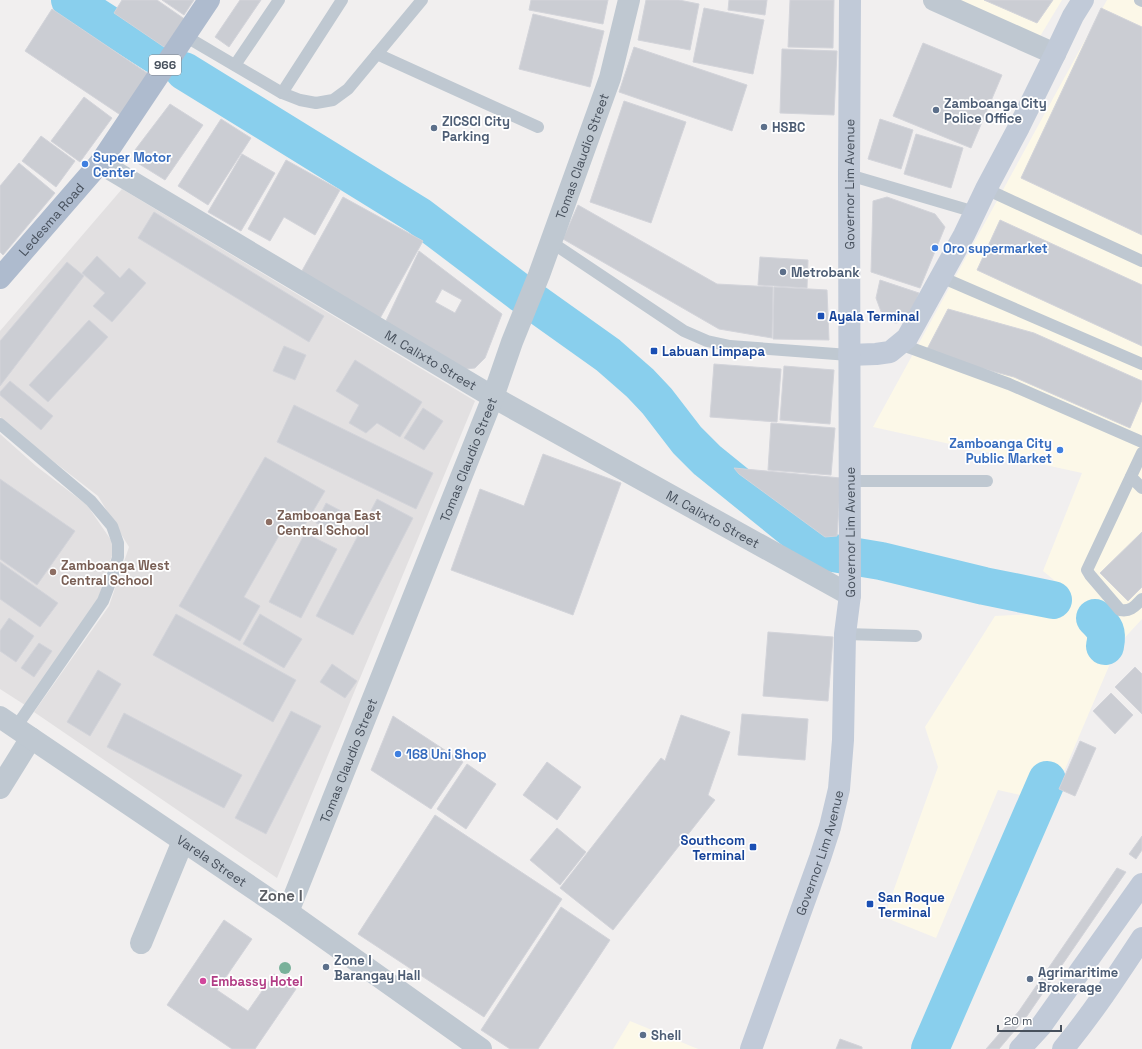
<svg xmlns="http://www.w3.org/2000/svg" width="1142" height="1049" font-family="'Space Grotesk',sans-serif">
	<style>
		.commercial { fill: #fcf8e8 }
		.education { fill: #e2e0e1 }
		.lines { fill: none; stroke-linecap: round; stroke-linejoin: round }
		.river { stroke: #89cfed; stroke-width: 38 }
		.building { fill: #cbcdd3; stroke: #d3d4da; fill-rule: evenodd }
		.service { stroke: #bfc8d1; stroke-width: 12 }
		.minor { stroke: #bfc8d1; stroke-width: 22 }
		.tertiary { stroke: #bfc8d1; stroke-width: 22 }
		.secondary { stroke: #c1cad8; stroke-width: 22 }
		.primary { stroke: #aebbce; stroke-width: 22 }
		.tree { fill: #79b19a }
		.service-dot { fill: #5c6f8a; stroke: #fff; stroke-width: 1.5 }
		.shop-dot { fill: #3f7fe0; stroke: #fff; stroke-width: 1.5 }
		.transit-dot { fill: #1a4fb4; stroke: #fff; stroke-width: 1.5 }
		.education-dot { fill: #8d6e63; stroke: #fff; stroke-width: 1.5 }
		.hotel-dot { fill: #d1479c; stroke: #fff; stroke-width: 1.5 }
		.labels { text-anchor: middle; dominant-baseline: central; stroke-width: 3.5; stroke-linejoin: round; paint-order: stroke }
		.shield { fill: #fff; stroke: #7e848d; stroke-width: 1 }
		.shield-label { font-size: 12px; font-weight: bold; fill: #47505c }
		.service-label { font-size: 13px; font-weight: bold; fill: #4e5e75; stroke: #fff; text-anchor: start }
		.street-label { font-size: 13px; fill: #47505c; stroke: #fff }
		.shop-label { font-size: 13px; font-weight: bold; fill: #366cbe; stroke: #fff; text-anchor: start }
		.transit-label { font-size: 13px; font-weight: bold; fill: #164399; stroke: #fff; text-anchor: start }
		.education-label { font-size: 13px; font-weight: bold; fill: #785e54; stroke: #fff; text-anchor: start }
		.hotel-label { font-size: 13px; font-weight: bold; fill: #b23c85; stroke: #fff; text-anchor: start }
		.quarter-label { font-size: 15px; font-weight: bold; fill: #5b5e64; stroke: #fff }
	</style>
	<rect width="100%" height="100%" fill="#f1efef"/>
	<!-- commercial -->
	<g class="commercial">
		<path d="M954,0H1062L1039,38Z"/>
		<path d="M1107,0H1142V619L1118,645L1051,802L998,790L936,938L884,917L938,767L925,727L995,616L1053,613L1065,589L1043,571L1082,473L873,427Z"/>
		<path d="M630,1021L698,1049H613Z"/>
	</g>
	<!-- education -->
	<g class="education">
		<path d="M122,189L475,401L277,878L34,712L109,606L129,547L98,496L35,447L0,417V331Z"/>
		<path d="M0,434L36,466L87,505L115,546L98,599L25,705L0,689Z"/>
	</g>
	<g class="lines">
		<!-- river -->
		<g class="river">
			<path d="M70,0L156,55"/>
			<path d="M184,71L419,216L522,294"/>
			<path d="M535,303L608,355L640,383L657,401L687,440L707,460L801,536L827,552L881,561L984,586L1053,600"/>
			<path d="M1095,618C1105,628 1108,632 1105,646"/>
			<path d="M930,1049L1047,780"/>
		</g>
	</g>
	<!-- building -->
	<g class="building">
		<path d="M122,0H157L186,20L167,49L114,13Z"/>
		<path d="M162,0H194L184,15Z"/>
		<path d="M240,0H261L229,47L215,37Z"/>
		<path d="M531,0H608L603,24L529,10Z"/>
		<path d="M646,0H679L699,4L690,50L638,40Z"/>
		<path d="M729,0H767L765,15L728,10Z"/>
		<path d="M790,0H834L833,48L788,47Z"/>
		<path d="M984,0H1053L1037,23Z"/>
		<path d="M704,8L764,20L753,74L693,62Z"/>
		<path d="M1101,8L1142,27V235L1021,178Z"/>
		<path d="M52,9L150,75L122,116L25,51Z"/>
		<path d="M533,14L604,31L590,87L519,69Z"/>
		<path d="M923,43L1002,75L971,148L893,116Z"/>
		<path d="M634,47L747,85L732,131L619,92Z"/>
		<path d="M782,49L837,51L834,115L780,113Z"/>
		<path d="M84,97L112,118L80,162L51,141Z"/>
		<path d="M624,101L686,122L651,223L590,202Z"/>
		<path d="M170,104L203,125L165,180L136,162L135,150Z"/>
		<path d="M221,119L251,138L208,205L178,186Z"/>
		<path d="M880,119L913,130L901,169L868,159Z"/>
		<path d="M916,134L963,148L951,188L904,174Z"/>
		<path d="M41,136L75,161L56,187L22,161Z"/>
		<path d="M242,154L275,173L241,231L208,212Z"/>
		<path d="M286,160L340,190L315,235L284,217L270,241L248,229Z"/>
		<path d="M19,163L55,193L3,255L0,252V186Z"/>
		<path d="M343,197L423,241L378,322L298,278Z"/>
		<path d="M887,197L935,214L945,227L920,288L871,272L873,201Z"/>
		<path d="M578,205L717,284L773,287L772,338L719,329L563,239Z"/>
		<path d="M154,212L324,316L309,342L138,238Z"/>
		<path d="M1000,220L1142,285V346L977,270Z"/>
		<path d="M419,251L502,314L485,358L475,368L466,369L385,323ZM442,289L462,300L455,313L435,302Z"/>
		<path d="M97,256L120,278L129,268L146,283L112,322L93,306L105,293L82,273Z"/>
		<path d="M760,257L808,260L807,288L758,285Z"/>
		<path d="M67,262L84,276L0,386V341Z"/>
		<path d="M880,280L919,293L913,312L897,323L890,322L883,317L876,298Z"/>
		<path d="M774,287L827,290L829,340L773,339Z"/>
		<path d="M948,309L1034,333L1142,381V400L1130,428L1014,377L925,353Z"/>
		<path d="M89,320L108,337L48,402L29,385Z"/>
		<path d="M284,346L306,355L295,380L273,371Z"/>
		<path d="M355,360L422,402L400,437L377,423L366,433L349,423L359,405L336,391Z"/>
		<path d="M714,364L781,369L777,422L710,417Z"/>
		<path d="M784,366L834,370L830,424L780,420Z"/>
		<path d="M10,381L53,416L41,430L0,395V392Z"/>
		<path d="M294,405L433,473L416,509L277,442Z"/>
		<path d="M423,408L443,421L424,450L404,438Z"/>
		<path d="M771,423L835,428L831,475L768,470Z"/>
		<path d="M543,454L621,483L573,615L451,570L480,489L524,506Z"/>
		<path d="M265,457L325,491L299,535L284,527L244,597L260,606L240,641L179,606Z"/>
		<path d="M734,468L841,478L837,536L825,537L739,474Z"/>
		<path d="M0,479L75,531L37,585L0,559Z"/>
		<path d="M377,499L413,518L353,635L316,616Z"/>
		<path d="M326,503L345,513L335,533L316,523Z"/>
		<path d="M1142,532V587L1128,601L1100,573Z"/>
		<path d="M305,533L337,549L301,618L269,602Z"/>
		<path d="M0,562L58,603L40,627L0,599Z"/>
		<path d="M176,614L296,680L273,722L153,655Z"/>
		<path d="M260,614L302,639L284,668L243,644Z"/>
		<path d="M9,618L34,636L16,662L0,651V631Z"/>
		<path d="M768,632L833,637L828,701L763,696Z"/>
		<path d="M39,643L52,651L34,677L21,668Z"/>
		<path d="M332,664L357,681L345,698L320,682Z"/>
		<path d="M1135,667L1142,674V714L1115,687Z"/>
		<path d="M98,670L121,684L90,736L67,722Z"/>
		<path d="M1111,693L1133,715L1115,734L1093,711Z"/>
		<path d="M291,711L321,726L266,834L235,818Z"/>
		<path d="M124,713L242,775L224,808L107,747Z"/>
		<path d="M742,714L808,719L805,760L738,755Z"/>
		<path d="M681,715L730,732L708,795L715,800L613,930L560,888L661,758L665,761Z"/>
		<path d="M393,716L463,762L431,809L371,770Z"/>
		<path d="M1080,741L1096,748L1075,796L1059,789Z"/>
		<path d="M547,762L581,787L557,820L523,795Z"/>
		<path d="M467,764L496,784L466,829L437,809Z"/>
		<path d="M435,815L562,899L484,1017L358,934Z"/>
		<path d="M557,828L586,852L560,885L530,860Z"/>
		<path d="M1142,836V850L1136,859L1129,854Z"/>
		<path d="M1117,868L1126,872L1027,1016L999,1049H986L1019,1011Z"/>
		<path d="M561,907L610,940L538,1049H510L481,1030Z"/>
		<path d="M224,920L252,939L217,990L248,1011L274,974L296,989L255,1049H232L167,1005Z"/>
		<path d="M840,1039L862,1047V1049H836Z"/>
	</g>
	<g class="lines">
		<!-- service -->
		<g class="service">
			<path d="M1140,0L1142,1"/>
			<path d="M185,36L282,93L300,100L316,103L333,100L348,89L422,0"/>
			<path d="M377,54L538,127"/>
			<path d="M235,65L279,0"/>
			<path d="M282,93L342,0"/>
			<path d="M849,175L975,212"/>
			<path d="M986,189L1142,261"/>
			<path d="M551,242L684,331L707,341L730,346L849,355"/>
			<path d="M941,277L1142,364"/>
			<path d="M900,344L1009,384L1142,442"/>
			<path d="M0,424L91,501L112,526L118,543V557L113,575L103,601L16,727"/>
			<path d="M1142,453L1087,570L1090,575L1120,610C1131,612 1135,606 1142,599"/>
			<path d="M1131,477L1142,488"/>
			<path d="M850,481H987"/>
			<path d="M845,634L916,636"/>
		</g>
		<!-- minor -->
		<g class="minor">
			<path d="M934,0L1055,54"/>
			<path id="s1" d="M100,163L493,397L850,595"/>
			<path d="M0,788L31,738"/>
			<path d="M141,943L183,841"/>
		</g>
		<!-- tertiary -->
		<g class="tertiary">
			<path id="s2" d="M0,717L288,912L481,1049"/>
			<path id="s3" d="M288,912L493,397L512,342L539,275L610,78L629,0"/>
		</g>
		<!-- secondary -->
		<g class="secondary">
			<path d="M849,355L876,354L890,352L907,338L964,235L986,189L1019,127L1055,54L1073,16L1083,0"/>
			<path id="s4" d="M751,1049L820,858L830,827L839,789L843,740L845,634L850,595L849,175L850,0"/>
			<path d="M1020,1049L1041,1026L1142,884"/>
			<path d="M1063,1049C1092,1014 1117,976 1142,938"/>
		</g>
		<!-- primary -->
		<path class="primary" id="s5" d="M0,278L100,163L209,0"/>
	</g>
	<!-- trees -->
	<circle class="tree" cx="285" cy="968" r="6"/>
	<!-- markers -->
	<g class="service-dot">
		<circle cx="936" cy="110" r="4"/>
		<circle cx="764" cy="127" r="4"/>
		<circle cx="434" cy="128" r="4"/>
		<circle cx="783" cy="272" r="4"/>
		<circle cx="326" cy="967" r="4"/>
		<circle cx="1030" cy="979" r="4"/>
		<circle cx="643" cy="1035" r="4"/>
	</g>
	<g class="shop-dot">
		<circle cx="85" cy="164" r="4"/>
		<circle cx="935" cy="248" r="4"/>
		<circle cx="1060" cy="450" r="4"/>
		<circle cx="398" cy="754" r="4"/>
	</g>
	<g class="transit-dot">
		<rect x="817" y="312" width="8" height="8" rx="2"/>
		<rect x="650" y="347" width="8" height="8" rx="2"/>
		<rect x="749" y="843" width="8" height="8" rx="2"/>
		<rect x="866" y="900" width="8" height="8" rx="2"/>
	</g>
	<g class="education-dot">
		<circle cx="269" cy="522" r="4"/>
		<circle cx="53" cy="572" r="4"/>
	</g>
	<circle class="hotel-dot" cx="203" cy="981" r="4"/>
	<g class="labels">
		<!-- shield labels -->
		<rect class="shield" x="149" y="55" width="32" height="20" rx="3"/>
		<g class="shield-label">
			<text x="165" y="65">966</text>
		</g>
		<!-- service labels -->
		<g class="service-label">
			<text x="944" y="103">Zamboanga City<tspan x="944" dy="15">Police Office</tspan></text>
			<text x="442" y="121">ZICSCI City<tspan x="442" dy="15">Parking</tspan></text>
			<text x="772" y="127">HSBC</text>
			<text x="791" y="272">Metrobank</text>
			<text x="334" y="960">Zone I<tspan x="334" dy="15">Barangay Hall</tspan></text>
			<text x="1038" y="972">Agrimaritime<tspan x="1038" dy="15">Brokerage</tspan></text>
			<text x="651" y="1035">Shell</text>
		</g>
		<!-- street labels -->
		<g class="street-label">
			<text stroke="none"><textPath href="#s3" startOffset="811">Tomas Claudio Street</textPath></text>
			<text stroke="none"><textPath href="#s4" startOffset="880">Governor Lim Avenue</textPath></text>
			<text stroke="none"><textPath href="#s5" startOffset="78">Ledesma Road</textPath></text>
			<text stroke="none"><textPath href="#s1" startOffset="385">M. Calixto Street</textPath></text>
			<text stroke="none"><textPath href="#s3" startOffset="487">Tomas Claudio Street</textPath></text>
			<text stroke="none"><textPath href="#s1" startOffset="709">M. Calixto Street</textPath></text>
			<text stroke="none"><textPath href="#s4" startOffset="532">Governor Lim Avenue</textPath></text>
			<text stroke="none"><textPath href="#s3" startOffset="163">Tomas Claudio Street</textPath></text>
			<text stroke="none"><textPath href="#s4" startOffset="208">Governor Lim Avenue</textPath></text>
			<text stroke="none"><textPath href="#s2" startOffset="256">Varela Street</textPath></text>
		</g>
		<!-- shop labels -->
		<g class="shop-label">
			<text x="93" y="157">Super Motor<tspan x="93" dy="15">Center</tspan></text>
			<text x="943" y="248">Oro supermarket</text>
			<text x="1052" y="443" text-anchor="end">Zamboanga City<tspan x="1052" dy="15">Public Market</tspan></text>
			<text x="406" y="754">168 Uni Shop</text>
		</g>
		<!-- transit labels -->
		<g class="transit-label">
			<text x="829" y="316">Ayala Terminal</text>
			<text x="662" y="351">Labuan Limpapa</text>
			<text x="745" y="840" text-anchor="end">Southcom<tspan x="745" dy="15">Terminal</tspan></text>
			<text x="878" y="897">San Roque<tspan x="878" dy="15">Terminal</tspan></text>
		</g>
		<!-- education labels -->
		<g class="education-label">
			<text x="277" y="515">Zamboanga East<tspan x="277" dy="15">Central School</tspan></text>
			<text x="61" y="565">Zamboanga West<tspan x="61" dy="15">Central School</tspan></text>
		</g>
		<!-- hotel labels -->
		<g class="hotel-label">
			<text x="211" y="981">Embassy Hotel</text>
		</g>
		<!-- quarter labels -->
		<g class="quarter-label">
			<text x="281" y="895">Zone I</text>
		</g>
	</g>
	<!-- scale -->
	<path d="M998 1025v6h63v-6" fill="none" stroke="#47505c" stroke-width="2"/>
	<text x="1004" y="1025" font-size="12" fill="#47505c" stroke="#ffffff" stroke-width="3" paint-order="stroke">20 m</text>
</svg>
